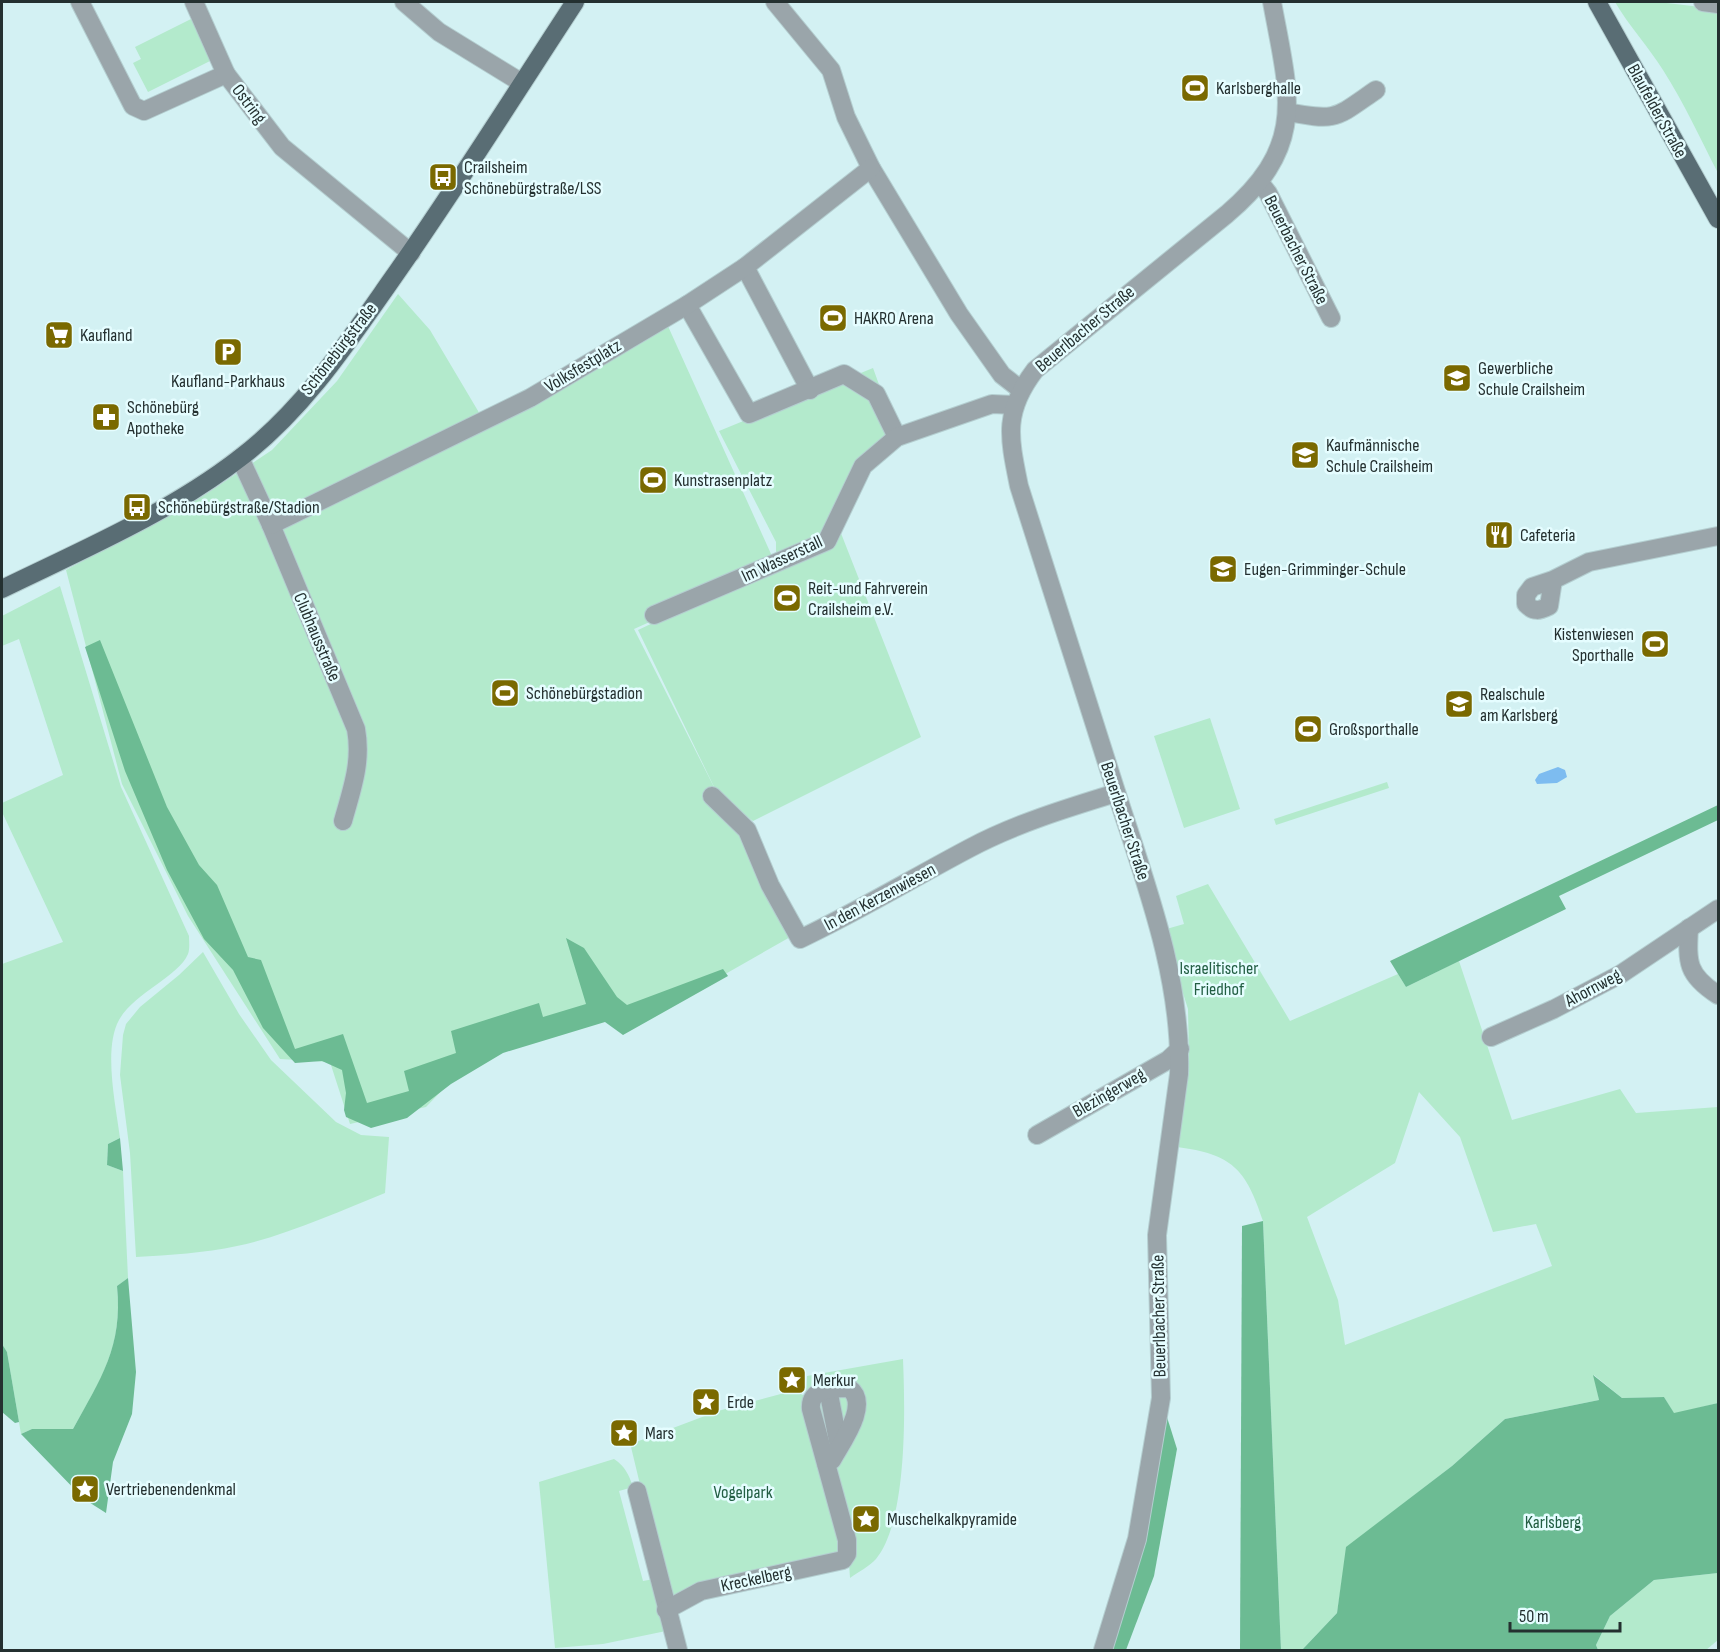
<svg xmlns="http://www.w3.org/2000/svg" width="1720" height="1652" font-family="'Sofia Sans Condensed',sans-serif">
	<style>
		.green { fill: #b3eacc; fill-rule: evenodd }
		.forest { fill: #6cbb93 }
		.water { fill: #7dbcf0 }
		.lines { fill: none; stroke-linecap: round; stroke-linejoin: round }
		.minor-casing { stroke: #b4ced0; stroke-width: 20 }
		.major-casing { stroke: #b4ced0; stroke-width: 20 }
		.minor { stroke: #9aa5aa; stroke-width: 18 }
		.major { stroke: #596d74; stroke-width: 18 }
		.labels { text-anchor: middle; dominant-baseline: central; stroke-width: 5; stroke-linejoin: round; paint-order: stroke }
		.poi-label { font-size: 18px; fill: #243030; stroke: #e5fdff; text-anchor: start }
		.street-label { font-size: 18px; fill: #243030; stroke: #e5fdff }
		.park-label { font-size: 18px; fill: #225e43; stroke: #e5fdff }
	</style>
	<rect width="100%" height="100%" fill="#d3f1f3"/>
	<!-- green -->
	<g class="green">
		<path d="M1615,2H1658L1718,9V173C1700,138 1684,103 1663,70C1648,46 1629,26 1615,2Z"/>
		<path d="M195,17L216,58L148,92L133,63L141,59L135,47Z"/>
		<path d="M398,294L430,330L484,421L667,324L776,565L634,629L718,795L638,630L776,565V542L719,431L873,368L901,445L882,449L835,518L921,737L753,821L721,797L792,936L648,1018L613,1014L479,1052L426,1107L350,1124L330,1062L280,1059L188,916L122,784L66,570L203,496L272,450L337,381Z"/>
		<path d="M60,586L121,787L189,936C189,941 190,949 188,954C178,977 134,993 119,1020C103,1049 116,1106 120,1138L108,1144L107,1165L123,1171L128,1278L117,1286C123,1347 101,1379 73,1429H32L21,1434L7,1352L2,1344V964L63,942L2,812V803L63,775L19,639L2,646V616Z"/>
		<path d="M1210,718L1240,809L1184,828L1154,736Z"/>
		<path d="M1387,782L1389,788L1276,825L1274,819Z"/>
		<path d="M1208,884L1290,1021L1398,974L1406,987L1459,961L1512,1120L1620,1089L1636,1113L1718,1107V1403L1674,1414L1664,1397L1622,1398L1594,1375L1599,1400L1505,1419L1452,1466L1347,1547L1337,1613L1302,1650H1281L1263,1221C1246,1169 1232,1154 1177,1147L1189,1058L1188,1009L1163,930L1184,924L1176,896ZM1419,1092L1460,1137L1493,1232L1536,1224L1552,1266L1345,1345L1338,1300L1307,1217L1395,1163Z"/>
		<path d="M203,952L239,1014L271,1060L336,1122L361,1135L389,1137L385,1193C340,1211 285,1236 237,1246C204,1253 170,1255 136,1257L130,1153L120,1075L123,1035L126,1024L140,1007L179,975Z"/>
		<path d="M903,1359C905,1407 908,1520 876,1559C870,1566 858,1572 850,1578L849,1563L840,1555L669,1605L631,1447L636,1442L718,1411L792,1391L806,1396L807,1376Z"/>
		<path d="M614,1459C625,1466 629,1475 633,1487L619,1491L643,1581L654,1579L666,1631L603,1644L555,1648L539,1482Z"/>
		<path d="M1718,1573V1640L1706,1650H1598L1596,1645L1610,1616L1654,1580Z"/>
	</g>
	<!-- forest -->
	<g class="forest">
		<path d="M100,640L167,807L199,865L217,885L248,957L261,960L295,1049L343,1034L367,1103L409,1091L404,1071L456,1053L451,1031L539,1003L543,1017L586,1004L566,938L584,948L617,997L627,1005L723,969L728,976L623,1035L605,1022L503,1053L451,1084L407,1118L371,1128L346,1117L344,1110L346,1093L342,1070L322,1061L295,1063L263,1028L233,970L204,939L167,870L125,771L85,647Z"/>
		<path d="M1718,805V820L1559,896L1566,909L1406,987L1390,961Z"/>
		<path d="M120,1138L123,1171L107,1165L108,1144Z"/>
		<path d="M1263,1221L1281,1650H1240L1242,1226Z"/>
		<path d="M128,1278L136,1372L132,1414L113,1462L106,1513L84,1499L21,1434L32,1429H73C101,1378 123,1347 117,1286Z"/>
		<path d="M2,1344L7,1352L19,1422L15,1423L2,1412Z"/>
		<path d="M1593,1375L1622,1398L1664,1397L1674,1413L1718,1403V1573L1654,1580L1610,1616L1596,1645L1598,1650H1302L1337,1613L1346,1547L1452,1466L1505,1419L1599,1400Z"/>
		<path d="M1161,1398L1177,1449L1154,1576L1126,1650H1103Z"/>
	</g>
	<!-- water -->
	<path class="water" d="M1558,767L1565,770L1567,777L1557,783L1537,784L1535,780L1539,774Z"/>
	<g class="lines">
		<!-- minor casing -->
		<g class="minor-casing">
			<g id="minor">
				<path d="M80,2L133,106L144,111L226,74L282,147L411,253"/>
				<path d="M194,2L226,74"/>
				<path d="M404,2L439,32L522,83"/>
				<path d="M775,2L831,70L846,117L871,168L959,314L1002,375L1020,389"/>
				<path d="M1703,2L1718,4"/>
				<path d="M1287,112C1338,121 1334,119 1376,90"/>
				<path d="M1260,183L1268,193L1331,318"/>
				<path d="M745,267L810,390"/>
				<path d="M687,305L749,414L844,374L876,394L897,437"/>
				<path d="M240,458L271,525L356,729C362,762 352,789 343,821"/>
				<path d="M271,525L530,398L687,305L745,267L871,168"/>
				<path d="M1553,580L1549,606C1539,611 1534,612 1526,604V595L1532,587L1553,580L1589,562L1718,536"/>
				<path d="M654,615L827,541L863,466L897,437L992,404L1014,405"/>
				<path d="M712,796L747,830L770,885L800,939C859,911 913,878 970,848C1015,824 1067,808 1116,793"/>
				<path d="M1689,928C1687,963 1687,975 1718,995"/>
				<path d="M1491,1037L1554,1009L1621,974L1718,909"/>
				<path d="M1037,1135L1168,1060L1180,1049"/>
				<path d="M828,1389L839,1446"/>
				<path d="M637,1491L678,1650"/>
				<path d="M666,1610L701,1591L843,1560L847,1554V1540L811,1409C809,1388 833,1388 849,1388C871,1404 841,1443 832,1460L826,1464"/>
				<path d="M1103,1650L1137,1539L1161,1398L1157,1235L1179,1074C1182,974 1143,877 1113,782C1081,684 1050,585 1019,486C1009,437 1003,412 1035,370L1227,214C1308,145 1289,95 1272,2"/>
			</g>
		</g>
		<!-- major casing -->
		<g class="major-casing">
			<g id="major">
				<path d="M1597,2L1718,219"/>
				<path d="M2,589C82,550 169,513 240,458C302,411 346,345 390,282C455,190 514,95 575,2"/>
			</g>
		</g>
		<!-- minor -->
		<use href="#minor" class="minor"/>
		<!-- major -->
		<use href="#major" class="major"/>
	</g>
	<!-- icons -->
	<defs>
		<g id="stadium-square" transform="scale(1.5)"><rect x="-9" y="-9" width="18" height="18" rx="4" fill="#7a6900" stroke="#e5fdff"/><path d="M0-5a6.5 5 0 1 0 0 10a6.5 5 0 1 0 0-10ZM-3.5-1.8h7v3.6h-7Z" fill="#fff"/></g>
		<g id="bus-square" transform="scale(1.5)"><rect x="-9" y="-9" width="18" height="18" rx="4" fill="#7a6900" stroke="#e5fdff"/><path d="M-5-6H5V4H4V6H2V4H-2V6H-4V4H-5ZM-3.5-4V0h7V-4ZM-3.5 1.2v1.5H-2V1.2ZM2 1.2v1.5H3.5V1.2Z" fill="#fff"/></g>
		<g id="supermarket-square" transform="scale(1.5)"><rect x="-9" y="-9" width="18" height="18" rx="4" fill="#7a6900" stroke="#e5fdff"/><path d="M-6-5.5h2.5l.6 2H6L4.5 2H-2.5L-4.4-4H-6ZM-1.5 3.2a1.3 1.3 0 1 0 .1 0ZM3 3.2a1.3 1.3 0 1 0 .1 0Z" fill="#fff"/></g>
		<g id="parking-square" transform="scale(1.5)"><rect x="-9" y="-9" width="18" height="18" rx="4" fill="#7a6900" stroke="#e5fdff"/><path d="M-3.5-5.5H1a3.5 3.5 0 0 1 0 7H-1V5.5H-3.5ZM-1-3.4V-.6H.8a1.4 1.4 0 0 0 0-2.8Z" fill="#fff"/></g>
		<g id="school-square" transform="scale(1.5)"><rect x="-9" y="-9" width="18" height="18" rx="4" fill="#7a6900" stroke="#e5fdff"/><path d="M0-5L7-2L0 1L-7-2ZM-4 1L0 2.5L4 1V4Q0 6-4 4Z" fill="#fff"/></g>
		<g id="pharmacy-square" transform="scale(1.5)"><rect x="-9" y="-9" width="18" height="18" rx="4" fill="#7a6900" stroke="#e5fdff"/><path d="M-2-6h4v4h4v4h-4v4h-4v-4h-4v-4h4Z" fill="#fff"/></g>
		<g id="restaurant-square" transform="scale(1.5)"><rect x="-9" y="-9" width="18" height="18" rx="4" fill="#7a6900" stroke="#e5fdff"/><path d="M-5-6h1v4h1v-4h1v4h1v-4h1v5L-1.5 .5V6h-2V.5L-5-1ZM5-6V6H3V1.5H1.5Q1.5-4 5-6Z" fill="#fff"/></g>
		<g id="sight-square" transform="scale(1.5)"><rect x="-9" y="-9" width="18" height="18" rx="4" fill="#7a6900" stroke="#e5fdff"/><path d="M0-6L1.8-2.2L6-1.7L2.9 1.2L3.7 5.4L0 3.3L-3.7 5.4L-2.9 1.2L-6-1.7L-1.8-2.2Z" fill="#fff"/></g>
	</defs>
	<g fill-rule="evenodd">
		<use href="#stadium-square" x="1195" y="88"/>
		<use href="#bus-square" x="443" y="177"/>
		<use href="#stadium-square" x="833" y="318"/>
		<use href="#supermarket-square" x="59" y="335"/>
		<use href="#parking-square" x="228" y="352"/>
		<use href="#school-square" x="1457" y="378"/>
		<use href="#pharmacy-square" x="106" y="417"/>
		<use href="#school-square" x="1305" y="455"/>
		<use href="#stadium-square" x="653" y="480"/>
		<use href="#bus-square" x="137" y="507"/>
		<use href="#restaurant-square" x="1499" y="535"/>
		<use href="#school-square" x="1223" y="569"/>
		<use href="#stadium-square" x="787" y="598"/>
		<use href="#stadium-square" x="1655" y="644"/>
		<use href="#stadium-square" x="505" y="693"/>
		<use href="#school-square" x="1459" y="704"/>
		<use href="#stadium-square" x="1308" y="729"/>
		<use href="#sight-square" x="792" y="1380"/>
		<use href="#sight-square" x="706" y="1402"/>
		<use href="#sight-square" x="624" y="1433"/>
		<use href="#sight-square" x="85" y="1489"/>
		<use href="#sight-square" x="866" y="1519"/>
	</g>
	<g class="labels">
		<!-- poi labels -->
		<g class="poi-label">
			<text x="1216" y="88">Karlsberghalle</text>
			<text x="464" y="167">Crailsheim<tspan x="464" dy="21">Schönebürgstraße/LSS</tspan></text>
			<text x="854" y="318">HAKRO Arena</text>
			<text x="80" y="335">Kaufland</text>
			<text x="1478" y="368">Gewerbliche<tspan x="1478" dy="21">Schule Crailsheim</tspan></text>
			<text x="228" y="381" text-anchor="middle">Kaufland-Parkhaus</text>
			<text x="127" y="407">Schönebürg<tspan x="127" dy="21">Apotheke</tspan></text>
			<text x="1326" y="445">Kaufmännische<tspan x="1326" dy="21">Schule Crailsheim</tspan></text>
			<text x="674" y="480">Kunstrasenplatz</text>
			<text x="158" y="507">Schönebürgstraße/Stadion</text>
			<text x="1520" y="535">Cafeteria</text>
			<text x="1244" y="569">Eugen-Grimminger-Schule</text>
			<text x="808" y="588">Reit-und Fahrverein<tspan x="808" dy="21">Crailsheim e.V.</tspan></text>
			<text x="1634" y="634" text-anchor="end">Kistenwiesen<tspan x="1634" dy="21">Sporthalle</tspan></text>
			<text x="526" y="693">Schönebürgstadion</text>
			<text x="1480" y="694">Realschule<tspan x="1480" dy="21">am Karlsberg</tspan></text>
			<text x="1329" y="729">Großsporthalle</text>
			<text x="813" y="1380">Merkur</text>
			<text x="727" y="1402">Erde</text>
			<text x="645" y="1433">Mars</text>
			<text x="106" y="1489">Vertriebenendenkmal</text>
			<text x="887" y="1519">Muschelkalkpyramide</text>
		</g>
		<!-- street labels -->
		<g class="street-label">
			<text transform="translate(249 104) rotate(53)">Ostring</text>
			<text transform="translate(1657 111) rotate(61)">Blaufelder Straße</text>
			<text transform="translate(1296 250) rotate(63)">Beuerbacher Straße</text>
			<text transform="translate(1085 329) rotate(-40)">Beuerlbacher Straße</text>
			<text transform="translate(339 349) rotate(-52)">Schönebürgstraße</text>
			<text transform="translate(583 366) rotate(-31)">Volksfestplatz</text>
			<text transform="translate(782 559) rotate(-25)">Im Wasserstall</text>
			<text transform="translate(317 637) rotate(67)">Clubhausstraße</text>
			<text transform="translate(1125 821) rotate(72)">Beuerlbacher Straße</text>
			<text transform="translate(880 897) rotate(-28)">In den Kerzenwiesen</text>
			<text transform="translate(1593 988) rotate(-28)">Ahornweg</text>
			<text transform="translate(1109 1093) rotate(-30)">Blezingerweg</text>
			<text transform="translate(1159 1316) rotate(-91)">Beuerlbacher Straße</text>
			<text transform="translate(756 1579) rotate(-12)">Kreckelberg</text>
		</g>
		<!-- park labels -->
		<g class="park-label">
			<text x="1219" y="968">Israelitischer<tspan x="1219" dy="21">Friedhof</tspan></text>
			<text x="743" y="1492">Vogelpark</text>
			<text x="1553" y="1522">Karlsberg</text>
		</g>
	</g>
	<!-- border -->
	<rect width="1720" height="1652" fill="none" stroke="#243030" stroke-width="6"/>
	<!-- scale -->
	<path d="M1510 1622v9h110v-9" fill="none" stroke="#243030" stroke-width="3"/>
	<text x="1519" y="1622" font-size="18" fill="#243030" stroke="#e5fdff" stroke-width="4.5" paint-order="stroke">50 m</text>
</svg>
